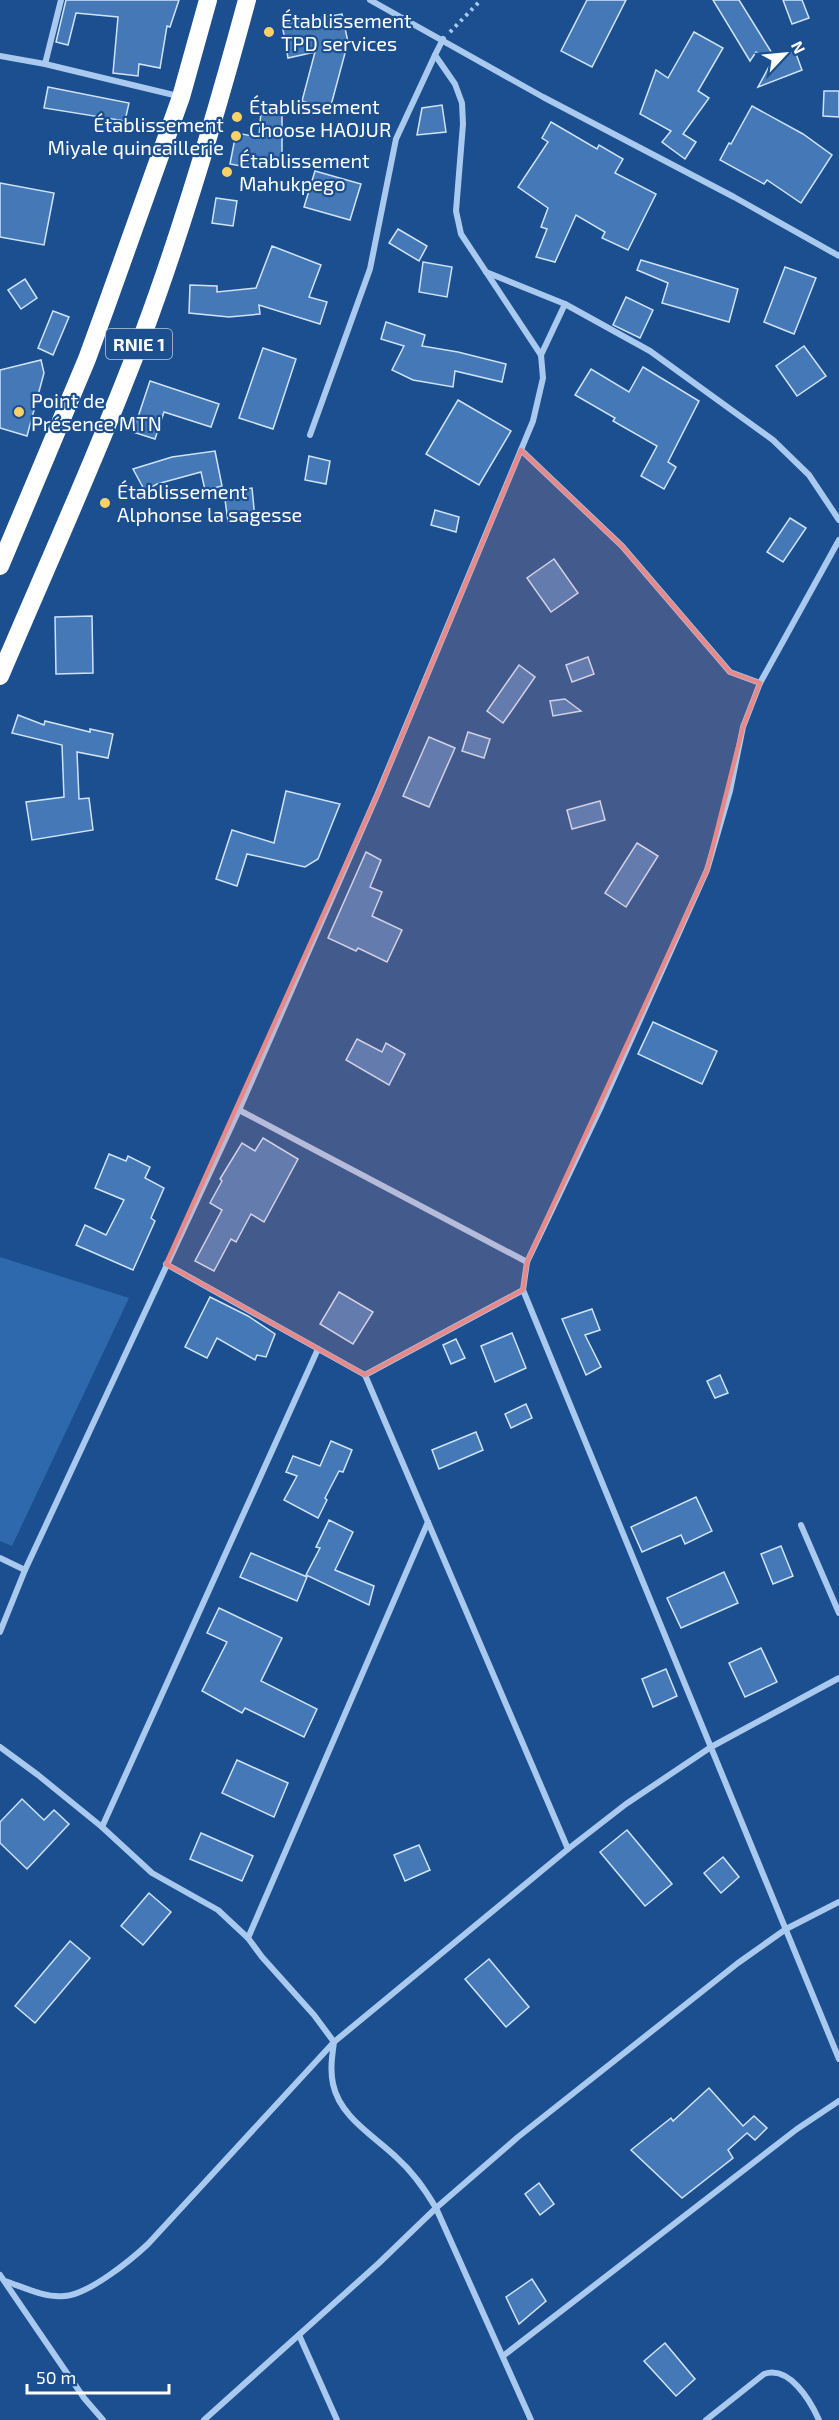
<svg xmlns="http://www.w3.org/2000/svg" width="839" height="2420" font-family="'Exo 2',sans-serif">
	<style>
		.green { fill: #2e69ad }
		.building { fill: #4478b7; stroke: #cfe3fa; stroke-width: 1.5 }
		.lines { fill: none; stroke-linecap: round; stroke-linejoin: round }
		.path { stroke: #a9c9ee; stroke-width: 4; stroke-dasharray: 3 4.5; stroke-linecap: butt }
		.street { stroke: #a9c9ee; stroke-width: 6 }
		.highway { stroke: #fff; stroke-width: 18 }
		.marked { fill: #e88989; fill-opacity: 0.2; stroke: #e88989; stroke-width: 4.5; stroke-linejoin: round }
		.poi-dot { fill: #ffd166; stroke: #1b4f8f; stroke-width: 2 }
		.labels { text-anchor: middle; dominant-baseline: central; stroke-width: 4.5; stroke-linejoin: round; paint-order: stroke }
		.shield { fill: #1b4f8f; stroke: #bbcadd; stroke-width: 1.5 }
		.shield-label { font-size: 18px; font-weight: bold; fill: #fff }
		.poi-label { font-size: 20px; fill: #fff; stroke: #1b4f8f; text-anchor: start }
	</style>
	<rect width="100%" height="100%" fill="#1b4f8f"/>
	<!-- green -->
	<path class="green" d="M0,1257L129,1298L12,1546L0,1541Z"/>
	<!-- building -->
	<g class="building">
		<path d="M66,0H179L170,27L167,26L160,68L139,64L138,76L113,73L118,17L76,13L68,45L56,42Z"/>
		<path d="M587,0H626L592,67L561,51Z"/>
		<path d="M713,0H739L775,58L795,51L802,70L758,87L772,61L756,52L750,61Z"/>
		<path d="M783,0H802L809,18L792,24Z"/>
		<path d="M342,14L348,42L330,109L302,101L315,52L288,58L282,24Z"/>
		<path d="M694,32L723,48L698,91L709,98L683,134L696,142L685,159L662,142L671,131L640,114L656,70L668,78Z"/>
		<path d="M48,87L129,103L125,121L44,108Z"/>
		<path d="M824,91H839V117L823,116Z"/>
		<path d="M442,105L446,132L417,135L422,108Z"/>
		<path d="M752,106L803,134L832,155L801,203L767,180L764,184L720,160L729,143L731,144Z"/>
		<path d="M261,111L282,113V161L260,160L258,169L230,164L236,133L259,137Z"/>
		<path d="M551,122L597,149L599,145L623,159L615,173L656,194L628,250L602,238L605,232L576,215L555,262L536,257L547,229L541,227L548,208L518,187L548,142L542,138Z"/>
		<path d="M315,171L361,184L350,220L304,207Z"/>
		<path d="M0,183L54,193L44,245L0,237Z"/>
		<path d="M216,198L237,201L233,226L212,223Z"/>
		<path d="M398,229L427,246L419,261L389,243Z"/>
		<path d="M272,246L321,265L309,297L327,302L320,324L259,305L260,314L229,317L189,313L190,285L217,286V292L256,288Z"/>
		<path d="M641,260L738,289L729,322L662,303L668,283L637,270Z"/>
		<path d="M423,262L452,267L447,297L419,292Z"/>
		<path d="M785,267L816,278L794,334L764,322Z"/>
		<path d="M25,279L37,298L21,309L8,290Z"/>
		<path d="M626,297L653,310L640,338L613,325Z"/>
		<path d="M53,311L69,317L53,355L38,348Z"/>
		<path d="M386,322L425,335L422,346L458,352L506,364L502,382L455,371L453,387L413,380L392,370L404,346L381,339Z"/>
		<path d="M804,346L826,376L797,396L776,366Z"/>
		<path d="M263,348L296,359L273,429L239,418Z"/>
		<path d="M41,360L44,373L27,436L0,428V370Z"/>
		<path d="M643,367L699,401L668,462L676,467L664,489L641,476L657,446L613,421L615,418L575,395L591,369L629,392Z"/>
		<path d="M150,381L219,404L211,427L164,412L155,439L133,432Z"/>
		<path d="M458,400L511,431L479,485L426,454Z"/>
		<path d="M215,451L222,486L205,490L201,472L157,484L145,491L133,469L172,457Z"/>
		<path d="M309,456L330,461L326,484L305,480Z"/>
		<path d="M252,488L255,519L228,522L224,492Z"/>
		<path d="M435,510L459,517L456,532L431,525Z"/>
		<path d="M790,518L806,528L783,562L767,552Z"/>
		<path d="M554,559L578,593L551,612L527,578Z"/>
		<path d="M92,616L93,673L56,674L55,617Z"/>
		<path d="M588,657L594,674L572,682L566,665Z"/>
		<path d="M519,665L535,677L503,723L487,711Z"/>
		<path d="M565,699L581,711L553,716L550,701Z"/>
		<path d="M18,715L44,725L45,721L90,732V729L113,734L108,758L77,752L79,799L89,798L93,830L32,840L26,802L64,797L62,745L12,733Z"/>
		<path d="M468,732L490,739L484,758L462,751Z"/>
		<path d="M429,737L455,748L429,807L403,796Z"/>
		<path d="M286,791L340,804L318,859L305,867L247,854L237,886L216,879L232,830L274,843Z"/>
		<path d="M600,801L605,820L572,829L567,810Z"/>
		<path d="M637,843L658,856L626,907L605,893Z"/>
		<path d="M366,852L381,860L370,887L382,892L372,916L402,930L387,962L358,948L356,951L328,938Z"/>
		<path d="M653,1022L717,1051L702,1084L638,1054Z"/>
		<path d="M357,1039L382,1052L386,1043L405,1054L389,1085L346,1060Z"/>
		<path d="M263,1138L298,1159L264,1222L251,1214L236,1242L231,1239L214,1271L195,1261L222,1210L210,1203L222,1181L220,1179L242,1143L255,1151Z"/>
		<path d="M109,1154L126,1161L128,1156L150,1167L145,1178L164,1188L151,1218L155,1221L133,1270L76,1245L85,1225L106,1235L124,1200L95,1188Z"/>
		<path d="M339,1292L373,1312L353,1344L320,1324Z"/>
		<path d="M210,1297L248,1316L275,1334L266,1357L257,1355L255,1360L217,1338L207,1358L185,1347Z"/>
		<path d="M592,1309L600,1330L585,1335L601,1367L586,1375L562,1319Z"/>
		<path d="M512,1333L526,1368L495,1382L481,1346Z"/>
		<path d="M456,1339L465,1358L451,1364L443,1345Z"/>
		<path d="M720,1375L728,1393L715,1398L707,1381Z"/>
		<path d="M526,1404L532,1418L511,1428L505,1414Z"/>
		<path d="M476,1432L483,1450L439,1469L432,1450Z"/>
		<path d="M331,1441L352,1450L343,1472L339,1471L325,1498L327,1500L318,1518L284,1500L297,1476L286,1472L293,1456L320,1466Z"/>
		<path d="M696,1497L712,1531L685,1544L681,1535L642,1552L631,1527Z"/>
		<path d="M329,1520L353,1532L335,1570L374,1586L369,1605L306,1575L320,1548L316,1547Z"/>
		<path d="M781,1546L793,1576L773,1584L761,1554Z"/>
		<path d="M251,1553L307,1577L297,1601L240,1577Z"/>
		<path d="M724,1572L738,1603L681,1628L667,1598Z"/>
		<path d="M219,1608L282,1638L261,1681L317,1709L304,1737L245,1708L242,1713L202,1691L227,1642L207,1633Z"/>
		<path d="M761,1648L777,1682L745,1697L729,1663Z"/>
		<path d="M666,1669L677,1696L653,1707L642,1679Z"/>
		<path d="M237,1760L288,1783L274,1817L222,1793Z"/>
		<path d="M22,1799L44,1820L54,1810L69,1824L27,1869L0,1843V1822Z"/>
		<path d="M627,1830L672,1884L645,1906L600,1852Z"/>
		<path d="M201,1833L253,1856L242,1881L190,1859Z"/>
		<path d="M419,1845L430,1870L405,1881L394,1855Z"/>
		<path d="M723,1857L739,1877L721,1893L704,1873Z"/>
		<path d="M149,1893L171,1912L143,1945L121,1926Z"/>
		<path d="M70,1941L90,1958L35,2023L15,2006Z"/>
		<path d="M489,1959L529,2007L506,2027L465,1979Z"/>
		<path d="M709,2088L743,2126L754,2116L767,2128L755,2140L747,2133L728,2150L733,2158L682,2198L631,2150L671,2118L673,2121Z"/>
		<path d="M539,2183L554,2204L540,2215L525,2194Z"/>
		<path d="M532,2279L546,2301L519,2324L506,2297Z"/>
		<path d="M665,2343L695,2379L676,2396L644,2361Z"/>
	</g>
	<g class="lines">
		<!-- path -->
		<path class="path" d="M450,32L481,0"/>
		<!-- street -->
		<g class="street">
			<path d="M370,0L543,97L734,197L839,256"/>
			<path d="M0,56L45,64L178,96"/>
			<path d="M45,64L61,0"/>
			<path d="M486,272L565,304L650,351L773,440L809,475L839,520"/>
			<path d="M541,355L565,304"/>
			<path d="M310,435L370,269L396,139L435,55"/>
			<path d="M521,450L622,546L730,672L760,683"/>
			<path d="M839,540L760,683L743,727L730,791L707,870L600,1109L527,1262L523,1290L839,2059"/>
			<path d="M239,1110L527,1262"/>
			<path d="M166,1264L365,1375L568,1849"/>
			<path d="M365,1375L523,1290"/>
			<path d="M801,1525L839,1613"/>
			<path d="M0,1558L25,1570"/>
			<path d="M0,1632L25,1570L239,1110L378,793L533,421L543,378L541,355L461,234L456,211L463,124L462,103L455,84L435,55L443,39"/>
			<path d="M0,1747L38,1775L102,1827L152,1873L218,1910L248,1938L262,1957L314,2015L334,2042C332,2056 330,2070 333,2084C340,2117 373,2135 396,2157C413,2172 424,2188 436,2208L531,2420"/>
			<path d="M102,1827L318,1349"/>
			<path d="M248,1938L428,1522"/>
			<path d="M0,2275L84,2398L103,2420"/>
			<path d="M5,2281C23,2287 45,2298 64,2296C88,2295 131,2260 148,2244L334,2042L568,1849L626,1804L711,1747L839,1678"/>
			<path d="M299,2335L337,2420"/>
			<path d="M503,2356L797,2129L839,2101"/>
			<path d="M204,2420L379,2263L436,2208L518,2137L738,1963L786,1929L839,1902"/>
			<path d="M706,2420L764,2374C789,2365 810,2400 819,2420"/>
		</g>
		<!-- highway -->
		<g class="highway">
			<path d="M0,566L87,359L107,304L181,97L208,0"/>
			<path d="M0,676C49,561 101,446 145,329C185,221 217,111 247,0"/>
		</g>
	</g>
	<!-- marked area -->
	<path class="marked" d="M521,450L622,546L730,672L760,683L743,727L707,870L527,1262L523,1290L365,1375L166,1264L378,793Z"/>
	<!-- markers -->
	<g class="poi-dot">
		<circle cx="269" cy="32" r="6"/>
		<circle cx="237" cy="117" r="6"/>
		<circle cx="236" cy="136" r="6"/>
		<circle cx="227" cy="172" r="6"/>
		<circle cx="19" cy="412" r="6"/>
		<circle cx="105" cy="503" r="6"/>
	</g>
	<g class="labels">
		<!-- shield labels -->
		<rect class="shield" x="106" y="329" width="66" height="30" rx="4.5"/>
		<g class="shield-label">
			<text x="139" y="344">RNIE 1</text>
		</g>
		<!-- poi labels -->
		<g class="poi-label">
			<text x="281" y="20">Établissement<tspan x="281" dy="23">TPD services</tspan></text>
			<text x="249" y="106">Établissement<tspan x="249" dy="23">Choose HAOJUR</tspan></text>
			<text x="224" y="124" text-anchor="end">Établissement<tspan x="224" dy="23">Miyale quincaillerie</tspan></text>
			<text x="239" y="160">Établissement<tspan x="239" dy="23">Mahukpego</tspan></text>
			<text x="31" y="400">Point de<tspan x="31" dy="23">Présence MTN</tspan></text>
			<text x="117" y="491">Établissement<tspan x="117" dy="23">Alphonse la sagesse</tspan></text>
		</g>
	</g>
	<!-- north arrow -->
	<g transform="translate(785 54) rotate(64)" stroke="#1b4f8f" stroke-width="4.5" paint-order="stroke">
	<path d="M0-4.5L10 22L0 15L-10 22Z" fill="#ffffff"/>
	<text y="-9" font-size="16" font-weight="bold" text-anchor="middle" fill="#ffffff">N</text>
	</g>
	<!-- scale -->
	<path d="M27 2384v9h142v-9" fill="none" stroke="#ffffff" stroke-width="3"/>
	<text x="36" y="2384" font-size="18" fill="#ffffff" stroke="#1b4f8f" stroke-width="4.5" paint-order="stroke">50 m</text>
</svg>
